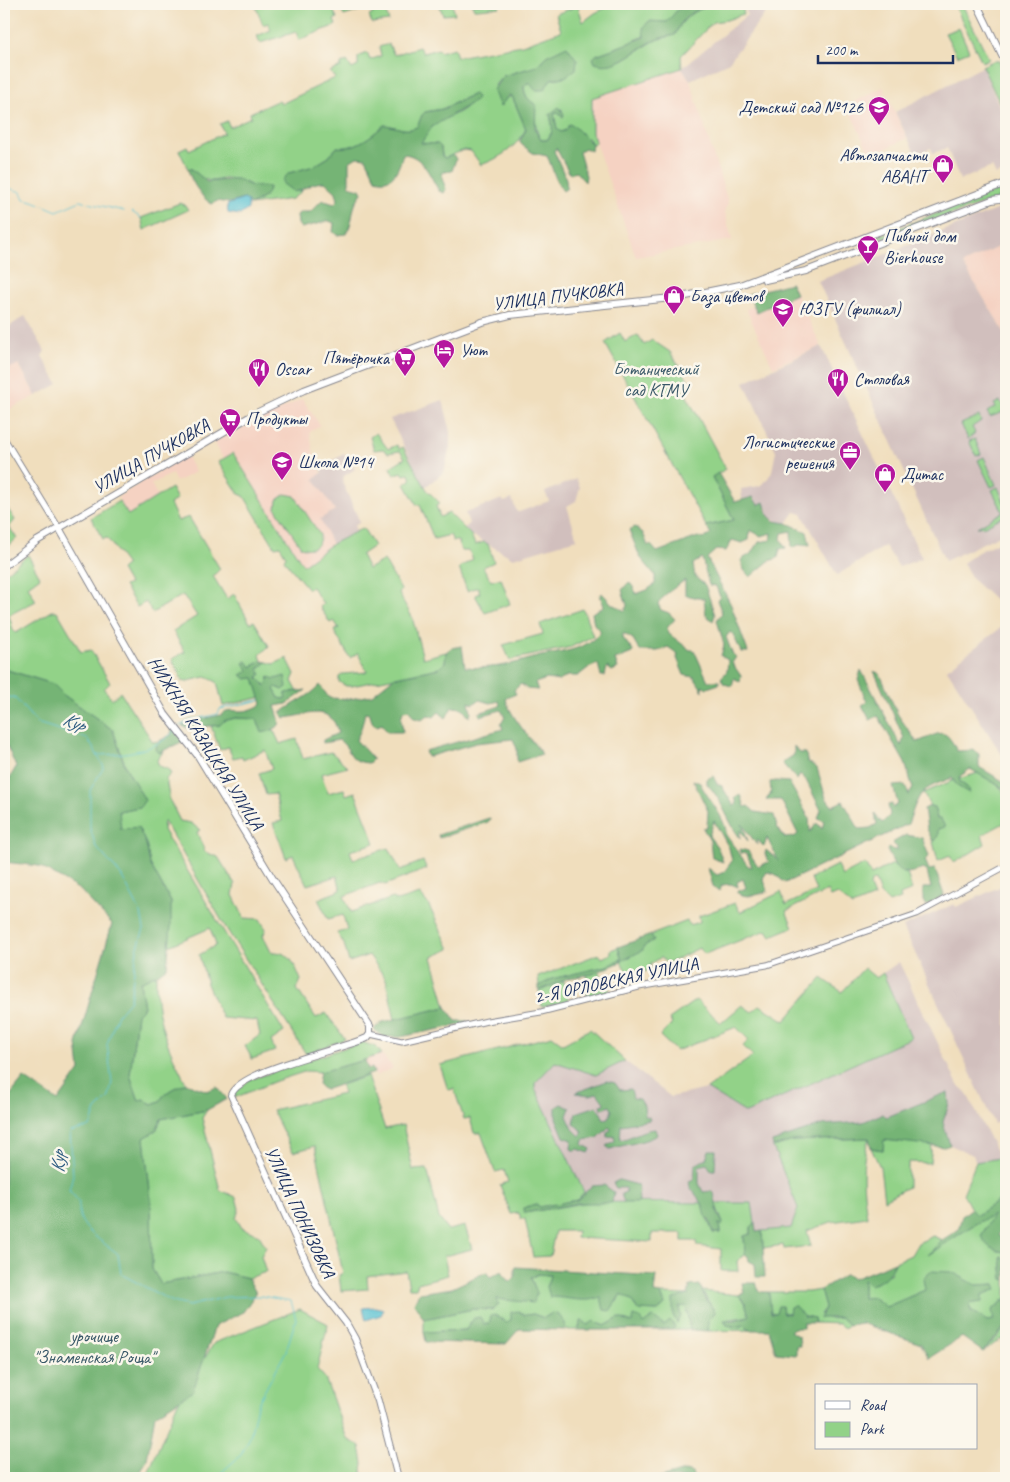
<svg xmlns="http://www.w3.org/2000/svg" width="1010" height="1482" font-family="Caveat,sans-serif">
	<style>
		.built { fill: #f5d2c2 }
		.industrial { fill: #d1bfbd }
		.green { fill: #92d288; stroke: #568073 }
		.forest { fill: #75b474; stroke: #487269 }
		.water { fill: #57c1d2; stroke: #397898 }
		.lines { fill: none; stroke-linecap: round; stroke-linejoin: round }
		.stream { stroke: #57c1d2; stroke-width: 1 }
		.minor-casing { stroke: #86868e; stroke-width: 7 }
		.major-casing { stroke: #86868e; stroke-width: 8 }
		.minor { stroke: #fff; stroke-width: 5 }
		.major { stroke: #fff; stroke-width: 6 }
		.labels { text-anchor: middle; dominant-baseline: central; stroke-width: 5; stroke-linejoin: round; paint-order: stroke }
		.poi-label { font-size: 18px; fill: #1b2f5e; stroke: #fbf7ec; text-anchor: start }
		.street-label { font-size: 18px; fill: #1b2f5e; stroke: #fbf7ec }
		.park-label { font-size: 18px; fill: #395868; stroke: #fbf7ec }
		.water-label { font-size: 19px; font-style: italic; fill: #2d5b81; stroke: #fbf7ec }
	</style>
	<rect width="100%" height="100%" fill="#fbf7ec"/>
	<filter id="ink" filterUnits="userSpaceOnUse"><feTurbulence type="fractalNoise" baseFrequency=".02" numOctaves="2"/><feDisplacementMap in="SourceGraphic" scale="10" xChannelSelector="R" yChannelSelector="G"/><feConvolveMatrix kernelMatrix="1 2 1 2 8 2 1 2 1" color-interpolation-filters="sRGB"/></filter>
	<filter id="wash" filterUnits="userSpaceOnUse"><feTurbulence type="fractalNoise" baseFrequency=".0096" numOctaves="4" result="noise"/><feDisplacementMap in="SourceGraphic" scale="20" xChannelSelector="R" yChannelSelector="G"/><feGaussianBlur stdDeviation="1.12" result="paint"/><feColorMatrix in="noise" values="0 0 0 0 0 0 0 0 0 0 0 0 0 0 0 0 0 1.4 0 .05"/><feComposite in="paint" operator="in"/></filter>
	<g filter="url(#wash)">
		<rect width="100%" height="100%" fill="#f0debd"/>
		<!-- built -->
		<g class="built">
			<path d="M682,68L690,80L728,202L725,212L732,240L636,257L592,133V98Z"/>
			<path d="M883,87L907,138L871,156L847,106Z"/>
			<path d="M1006,243V335L963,264Z"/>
			<path d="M794,289L821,346L773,367L746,309Z"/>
			<path d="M18,363L36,396L4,412V371Z"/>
			<path d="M302,399L320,425L310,432L313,451L335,510L321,519L332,544L303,565L234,453L223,458L214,442Z"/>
			<path d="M186,455L195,472L176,482L172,474L151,484L158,497L127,515L118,497Z"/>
			<path d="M376,1047L393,1068L376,1076L372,1068L368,1069L362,1053Z"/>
		</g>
		<!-- industrial -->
		<g class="industrial">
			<path d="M745,4H785L767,11L729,62L690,80L682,68L747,15Z"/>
			<path d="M982,67L1006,121V170L996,175L992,167L960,180L947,148L933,153L931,148L916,155L895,112Z"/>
			<path d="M1001,208L1006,218V243L963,264L1006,335V532L945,561L818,281Z"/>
			<path d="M25,316L45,351L42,356L58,384L36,396L19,364L4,371V330Z"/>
			<path d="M821,346L922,558L899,567L885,546L837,575L802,514L795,512L787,523H779L768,515L767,507L759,505L753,497L742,499L741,489L760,486L768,478L772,471L776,451L744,382Z"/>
			<path d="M443,400L450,428V447L444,472L425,487L390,419Z"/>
			<path d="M344,454L355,469L344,476L342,482L360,522L354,526L356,531L332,544L320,519L335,510L314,479L322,473L320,467Z"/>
			<path d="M576,479L580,487L576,501L567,506L577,539L513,558L466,532L465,528L469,523L465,513L502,499L504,502L512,499L517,512H519L549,501L545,492Z"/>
			<path d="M1006,538V610L973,580L963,563L978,552Z"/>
			<path d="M1006,624V761L947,669Z"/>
			<path d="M1006,884V1118L994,1124L903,927L954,904L956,907Z"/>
			<path d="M899,962L958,1085L966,1092L1000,1159L976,1162L973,1155L950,1145L943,1122L949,1104L947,1092L887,1117L882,1114L863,1122L822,1125L772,1142L798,1208L791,1228L756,1232L752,1203L589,1202L535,1088V1083L555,1062L596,1075L625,1061L671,1097L707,1089L746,1112L910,1038L883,973Z"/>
		</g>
		<!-- green -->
		<g class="green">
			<path d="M262,4H357L359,11L344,16L340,7L333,10L337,18L334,20L336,25L299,40L296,32L260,43L257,36L271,30L268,23L263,25L256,7Z"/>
			<path d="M372,4H383L389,21L372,23L369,16L373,14L370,7L373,6Z"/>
			<path d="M439,4H452L455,14L443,15Z"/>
			<path d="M472,4H501V5L499,7L477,9H474Z"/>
			<path d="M614,4H689C678,9 674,17 664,24C643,39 621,46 596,55L593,58L622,60L656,40L675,35C689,4 713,4 744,4L743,14L727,20L713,22L681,56L682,68L592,98V133L596,143L592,144L589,139L566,130L560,132L557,129L554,114L558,113L563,117L562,109L550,114L553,130L547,140H541C534,128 537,124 534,112C532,102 524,97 524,86L529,82L565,77L546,56L537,66L503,76L494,86L504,99L512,96L526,129C516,148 500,158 481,165L471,151L464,150L445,158L442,155L441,147L421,143C424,138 428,131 432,127C447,114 467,115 474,94L442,109L425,112L422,115L418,127C404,133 398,126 384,125C372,136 354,150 337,147L329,157L314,166L289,173L294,192L303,190L292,199L250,205L266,196C258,190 249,183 239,180C217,173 214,192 192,169H188L179,150L187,146L189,150L224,133L220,124L227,121L230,127L251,117L250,113L279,100L281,104L335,78L330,72L341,67V64L347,61L352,69L358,66V57L367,53L370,60L381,56L379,47L389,44L394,55L419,47L423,53L438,49L440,52L454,48L457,57L522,45L561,31L556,14L578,6L583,22L595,13Z"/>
			<path d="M954,4H962L989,59L982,62Z"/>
			<path d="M959,28L969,51L957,56L945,33Z"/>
			<path d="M993,61H999L1006,76V116L982,66Z"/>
			<path d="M1006,187V196L877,240L878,236Z"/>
			<path d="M180,203L185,205L188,210L144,230L141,218Z"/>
			<path d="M620,333L625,342L638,335L644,345L652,340L670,352L689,381L682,387L726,469L712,477L734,520L706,526L605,343Z"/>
			<path d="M1000,401L1006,411L990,417L987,412L996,407L994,404Z"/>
			<path d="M979,416L981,421L972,427L975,433L968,439L961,424Z"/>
			<path d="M376,433L388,449L397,445L399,449L403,447L427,490L440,503L436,506L440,517L449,513L471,535L475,545L484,542L488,544L494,562L483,567L491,581L501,578L510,604L485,613L475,595L480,593L478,587L467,591L459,568L473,559L469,551H461L458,541H453L450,535L434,539L420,505H417L405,484L411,480L409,474L404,475L402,472L394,475L390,467L405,458L400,451L388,453L383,449L374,450L370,437Z"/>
			<path d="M975,439L981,454L976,456L969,441Z"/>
			<path d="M233,453L303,565L332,544L363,528L374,546L361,555L368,569L384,560L401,590L399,594L412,617L423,658L446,652L445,662L439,668L352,686H346L339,682V677L343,674L367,672L358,653L350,658L334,631L339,628L334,621L330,623L320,607L323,604L312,587L308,589L284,560L286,556L280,546L275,547L244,496L239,494L218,462Z"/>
			<path d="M984,457L996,485L991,487L978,460Z"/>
			<path d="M998,487L1006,507V515L985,526L977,527L1003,512L992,490Z"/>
			<path d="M171,488L177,499L170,504L178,521L189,517L220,569L213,576L227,599L234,594L250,623L254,621L269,646L260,655L262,661L251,667L244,663L254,677L261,697L258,698L223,706L217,682L206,677L183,682L172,659L185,652L173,631L197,616L183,595L152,613L146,602L137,607L124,586L129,584L121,570L127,565L107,538L103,539L91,518L119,501L128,515Z"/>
			<path d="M285,494L295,496L320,535C320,546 312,551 301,547L276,509L277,500Z"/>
			<path d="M4,503L15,520L9,527L17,538L4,551Z"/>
			<path d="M28,555L40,577L28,586L36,601L9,615L13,630L16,633L52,611H57L81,652L91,650L110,683L104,689L112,699L120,692L153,742L159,741L155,749L158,753L163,752L157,760L159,766L168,769L171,774L166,779L170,801L180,821L191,823L200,830L197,832L205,852L218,857L228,873L235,884L233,895L244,918L260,919L266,929L263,936L271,952C291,951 294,964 301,980L297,989L316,1018L326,1013L345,1039L306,1054L226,928L164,821L163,830L284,1032L271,1041L275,1051L252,1059L245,1046L260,1035L257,1021L222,1018L207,984L199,955L216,945L210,928L169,946L171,902L150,864L146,844L138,827L121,830L118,811L140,807L113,730L65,696L53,684L4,669V574Z"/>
			<path d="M583,609L593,636L571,647L510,660L503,645L543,634L540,624Z"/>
			<path d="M287,658L295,674L292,681L298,692L293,691L285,700L279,698L274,689L276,686L269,682L266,686L258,678V669L267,662L274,664Z"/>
			<path d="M235,718L257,719L259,726L267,732L273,729L280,744L297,739L303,759L331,752L348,767L321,774L328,793L344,789L346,795L355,792L375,843L350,851L353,859L389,848L400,870L423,861L427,869L385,885L380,883L344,896L351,912L393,898L397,901L420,894L428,904L450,949L432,957L446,1007L395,1020L386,979L369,955L349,962L344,944L337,933L347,930L343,915L328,919L318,899L341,890L337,876L307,885L293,855L286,858L273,823L282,821L275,794L266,795L259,773L272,769L265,750L243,760L242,756L233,758L228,747L220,750L211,726L220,725L224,721Z"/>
			<path d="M978,773C1008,791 1006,787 1006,822L982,835L985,844L954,863L950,856L938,861L933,842L936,840L938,829L940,828L934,807L930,806L923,793L954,780L957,786L968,788L960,782L959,779Z"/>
			<path d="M865,864L871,875L893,864L902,873H907L912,890L900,895L901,899L889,903L880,894L875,880L871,882L870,887L874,897L852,906L837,894L830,897L827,891L786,911L793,927L771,936L767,930L705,954L699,948L667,964L661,957L650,965L651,969L641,973L636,970L627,972L620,960L607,966L552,979L539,986L538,977L599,954L602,958L611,954V950L618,947L622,961L653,940L651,935L687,921L690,925L700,922L699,916L735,903L740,912L781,892L786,905L816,891L811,878L837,865L842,876Z"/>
			<path d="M864,968L876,978L883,973L911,1038L746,1113L707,1089L753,1056L743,1046L749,1040L736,1027L676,1051L660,1036L672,1024L669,1019L696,1000L721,1023L742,1005L752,1012L760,1005L785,1021L822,978L842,992Z"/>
			<path d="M599,971L610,991L588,997L583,981L587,980L586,975Z"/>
			<path d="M156,973C155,1018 166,1044 186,1083C176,1087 165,1091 160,1101L152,1104L143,1099L139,1101L130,1075L137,1014L144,1007L140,982Z"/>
			<path d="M564,981L569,1001L542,1007L539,991Z"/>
			<path d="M590,1029L625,1061L596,1075L555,1062L535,1083V1088L584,1192L577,1200L540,1207L536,1204L525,1213L589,1202L702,1203C704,1214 709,1222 713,1233H720L719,1222L723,1223L715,1203H752L755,1223L751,1227V1234L744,1236L745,1255L737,1261L738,1271H721V1249L697,1246L696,1241H682V1233H652V1242L576,1238L577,1231H555L550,1256L533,1257L525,1219H521L519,1213L511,1214L500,1185L508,1182L504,1170L495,1172L481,1133H474L470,1118L464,1119L454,1089L448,1090L440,1065L552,1036L563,1044Z"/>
			<path d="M362,1042L376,1047L382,1054L337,1069L320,1072L307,1071L276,1081L234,1098V1093L249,1080Z"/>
			<path d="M367,1076L385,1129L403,1125L413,1170L427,1169L439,1218L448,1230L465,1226L472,1249L444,1256L448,1275L418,1283L416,1288H409L406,1271L367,1276L368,1289L341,1291L339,1275L343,1273L315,1146L293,1152L272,1110L343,1094L341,1085Z"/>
			<path d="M207,1110L202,1118L220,1190L236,1197L239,1209L236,1218L242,1228L259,1235L266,1247L261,1256L266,1272L248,1278L223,1272L161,1284L152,1269L151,1200L144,1138L156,1131L161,1119Z"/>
			<path d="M869,1138C860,1164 863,1190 867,1217L831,1222L807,1231L811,1246L784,1249L783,1245L763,1248L762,1231L791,1228L798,1208L773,1147L793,1141Z"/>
			<path d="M883,1140L932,1144L930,1163L908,1162V1187L884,1200L880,1167L871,1148L883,1150Z"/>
			<path d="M1006,1157V1191L998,1201L977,1215L971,1209L963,1194L976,1162Z"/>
			<path d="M994,1214L981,1236L997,1251L1006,1252V1261L1001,1257L1003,1279L1006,1280V1299L1002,1301L994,1320L987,1321L971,1311L969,1303L982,1295L996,1289L995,1284L925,1290L886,1307L873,1297L863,1299V1279L890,1274L895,1262L911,1255L918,1243L933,1236L942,1240L929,1254L975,1224Z"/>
			<path d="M538,1274L550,1275V1297L601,1296L617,1302L621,1293L631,1300L638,1310L658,1311L665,1305L661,1294L689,1295L684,1298L673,1315L677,1322L679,1307L686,1305L690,1330H672L675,1326L643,1324L635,1316L632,1323L619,1318L605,1326L600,1323L588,1325L582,1320L578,1330H565V1323L552,1313L544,1318L533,1314L506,1322L500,1320L489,1324L470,1323L466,1330L424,1332V1319L473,1309L492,1310L495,1299L509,1300L537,1293L531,1278Z"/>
			<path d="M820,1290L825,1308L820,1314L830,1319L841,1318L849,1325L844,1328L839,1324L815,1323L814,1318L804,1316L799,1312L783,1313L782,1306L776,1313L770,1312L769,1292H808Z"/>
			<path d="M702,1291L738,1295L745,1302L749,1316L725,1320L727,1325L737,1327L745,1325L751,1330L708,1331L709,1320L715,1312Z"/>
			<path d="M300,1309L328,1324L317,1369L325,1378L347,1439L360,1446L363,1463L361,1478H146L177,1404L214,1343Z"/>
			<path d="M1006,1325V1347L1001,1339L983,1352C991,1342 1001,1336 1006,1325Z"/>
		</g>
		<!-- forest -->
		<g class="forest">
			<path d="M689,4H717C694,11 685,12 675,35C669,37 661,37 656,40C636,48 618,71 595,63L593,58L596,55L640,39L644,37L643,28L649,21L667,22L678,9Z"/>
			<path d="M567,46L577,60L576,69L565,77L551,79L544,90H535L529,82L524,86C524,96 528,99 536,105L535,130L541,140H547C555,132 552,124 550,114L559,107L564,114L563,117L558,113L554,114L557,129L561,132L566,130L569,124L575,127L592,144L591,151L585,148L579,152L586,176L585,182L576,172L570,174L556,148L554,151L566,179L567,188L563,191C555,181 553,168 547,156L533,153L522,145L520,141L526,129L512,96H508L500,107L493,90L503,76L537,66L546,56Z"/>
			<path d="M474,94L477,97L475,101L432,127L421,143L438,144L441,147L442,156L445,158L453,155L456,159L452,171L443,172L442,177L446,189L444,193L439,191C430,176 423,155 403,154C399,167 394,185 376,179L366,158L357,157L349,162V184L352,187L360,189L362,193C349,209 356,217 346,234L337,235L333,232L334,223L329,221L301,228L298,224L297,215L301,212H310L322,200L334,204L338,200L336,192L325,182C312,182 306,189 294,192L283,184V179L289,173L314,166L329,157L337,147C354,150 372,136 384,125C398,126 404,133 417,127L422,115L425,112L443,109Z"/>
			<path d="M188,169H192L207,182L237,179L252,186L269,187C269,197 257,201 250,205L244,199L229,203L217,201L212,204C202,199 190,180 188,169Z"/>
			<path d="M791,283L796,294L757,312L748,294Z"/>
			<path d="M718,473L735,502L753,497L758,505L764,502L768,515L774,521L787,523L807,532L810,545L801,544L792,548L791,531L782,533L781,539L786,548L780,549L778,558L769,561L750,577L744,570L741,560L752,553L759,542L771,540L772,533L761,536L750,530L749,540L742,543L732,540L726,551L716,550L707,558L731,605L748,652H741L733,634L730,632L726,637L732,653L736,657L732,663L741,676L740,682L734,678L732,686L724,684L721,678L727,671L728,660L721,656L724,645L717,620L722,613L717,600L720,597L716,586L709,585L702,558L693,564L695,577L705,585L715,615L713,621L706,615L704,599L685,595V580L666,594L658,604L661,610L669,613L675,619L667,628L669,634L690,650H694L708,681H719V684L707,688L702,685L703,691L694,677L684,675L677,658L678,654L668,647L658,651H640L633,639L623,633V638L633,651L632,653L615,660L618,668L612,671L607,667L605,676H601L598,664L588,668L578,676H567L559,681L547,679L535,683L538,690L527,689L521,684L514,690L516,694L506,698C508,714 532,740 542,754L517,762V749L513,739L476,743L427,757L425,751L503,729L501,724L505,717L501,710L480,716L479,713L500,706L499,701L491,703L479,700L473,704L469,702L471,713L469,717L462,708L452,707L446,718L439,712L434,717L428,715L422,720L414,718L409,710L403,711L401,719L403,732H387L382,724L377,726L373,724L369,713L365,712C363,722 361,731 356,740L373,759L369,763C347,762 353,750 339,740L323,743V740L338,733C332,702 306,716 285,718L281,713C294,702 310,697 320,685L329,698L350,699L372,695L393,678L439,668L445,662L446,652L451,648L462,646L465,667C487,669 505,666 526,660C552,651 581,655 601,632L594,624L592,613L604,606L600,596L602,593L612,604L625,611L627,605L622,590L629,582L634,588L636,594L647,590L655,584V575L640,557L629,530L635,527L643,533L648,546L650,544L657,552L698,537L703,539L711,534L706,526L734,520L712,477Z"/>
			<path d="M247,661L251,667L262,661L267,662L258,669L261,674L258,678L266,686L269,677L275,679L285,676L287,687L283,690L276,687L274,689L279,698L285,699L286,693L306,690L287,704L275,706C280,723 286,727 262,733L257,719L235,718L224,721L220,725L188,728L182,726L188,722L221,715C227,708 233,711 241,711C248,711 256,708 262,704L254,678L246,679L241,675L248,671L244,662Z"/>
			<path d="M4,669L53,684L65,696L113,730L125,766L145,800L140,807L119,811L121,829L138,827L146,844L150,864L171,902V926L167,967L159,973L140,982L144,1007L137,1014L130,1075L139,1101L143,1099L152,1104L160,1101C165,1091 176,1087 186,1083L207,1091L217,1087L227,1099L207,1110L161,1119L156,1131L144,1138L151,1200L152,1269L161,1284L223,1272L248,1278L256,1293L243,1312L215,1326L193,1391L155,1415L147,1459L138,1478H4V1103L24,1078L58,1101L80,1070L77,1044L112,924L80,890L39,866L4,862V788L16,767L7,746L4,745Z"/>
			<path d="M861,670L901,746L904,738L874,671L880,674L898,715L917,742C940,734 944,724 957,751L973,750L979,754V767L1006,783V792L1003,788L970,769L959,777L960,782L968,788L969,793L957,786L952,778C919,790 920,791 908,824L785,883L775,874L767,872L763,878L768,891C758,895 746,899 736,892L746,888L743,879L737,882L738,887L731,884L722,885L719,891L713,886L708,868L717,875L724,872L732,861L729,848L714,821L709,836L718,848L723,862L712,858L710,841L703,828L707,827L708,811L693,780L700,783C706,796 728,821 726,835L748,866L752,867L747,854L741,853L740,849L748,851L758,866L769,862L765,854L766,850L778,860L767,838L764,847L757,839V845L742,824L748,841L740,830V838C727,821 722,799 707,784V779L713,776L717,784L721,785L734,806L737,804L735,798L741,795L745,807L748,806L755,812L774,815L777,827L785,838L794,837L798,834L781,800H766L771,793L770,782L776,781L789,782L809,818L810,832L817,823L822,829L824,821L818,818L821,810L806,780L800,774L797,780L782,763L794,755V746L800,753H806L807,761L817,768L826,798L832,806L843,801L859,829L870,828L877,824L875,814L882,823L890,815L888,805L892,804L893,808L898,804L893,786L905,785L909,795L913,788L905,763L878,716L870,720L862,705L867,702L858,680Z"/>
			<path d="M172,726L184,741L158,753L155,749L159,741L171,735Z"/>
			<path d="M930,806L934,807L937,819H941L945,827L938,829V836L933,842L927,829L924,809Z"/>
			<path d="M489,818L491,819L488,822L439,838L438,835Z"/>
			<path d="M906,835L922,838L929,856L925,860L929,870L935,869L944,895L926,906L923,901V888H931L927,871L923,869C899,878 897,871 887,850L890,848L897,851V847L892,843Z"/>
			<path d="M651,935L654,940L643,947V950L622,961L618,947Z"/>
			<path d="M620,959L621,962L593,974L569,978L539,991V986L552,979L607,966Z"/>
			<path d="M446,1007L456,1021H468L465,1024L400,1037H383L374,1029L383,1022Z"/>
			<path d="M365,1060L368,1069L372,1068L374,1073L324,1090L318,1084L320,1072Z"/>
			<path d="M607,1081L615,1083L620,1090L631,1089L633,1098L640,1099L644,1106L645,1116L649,1117L650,1120L621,1125L620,1140C634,1137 640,1130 655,1129L657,1135C643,1143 626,1144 610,1149L606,1146L615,1141L614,1136L607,1137V1132L611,1130L609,1127L598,1138L584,1140L583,1145L591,1149L589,1153L578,1149L575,1151L571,1149L572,1140L564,1137L556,1118V1107L561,1104L570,1108L567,1116L573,1129L580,1136L583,1132L574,1124L576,1113L597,1106L604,1119L609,1118L612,1110L610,1106L602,1109L601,1105L605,1104L597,1093L590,1095L575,1093Z"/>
			<path d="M948,1092L949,1104L943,1122L950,1145L944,1147L884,1140L883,1150L871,1148L869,1138L793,1141L773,1147L772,1142L822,1125L863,1122L882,1114L887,1117Z"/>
			<path d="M709,1150H716L715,1170H711L707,1164L699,1166V1183L703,1192L712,1191L714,1193L718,1214L723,1223L722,1226L719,1223L720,1233H713L709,1220L705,1216L702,1203L690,1187L689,1181L694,1179L695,1165L706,1159Z"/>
			<path d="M619,1180L638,1185L639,1203H624L621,1194L626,1192L625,1188H616L613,1183Z"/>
			<path d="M604,1185L614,1192L612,1203H579L525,1213L523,1208L536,1204L540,1207L577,1200L592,1186Z"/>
			<path d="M1006,1191V1226L998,1235L1001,1237L1006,1236V1252C994,1251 986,1247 981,1236L993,1215L975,1224L928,1255L942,1240L958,1230L962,1216L971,1209L977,1215L998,1201Z"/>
			<path d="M755,1223L756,1232L762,1231L765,1277H756L755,1264L749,1261L748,1256L745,1255L744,1236L751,1234V1227Z"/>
			<path d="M1001,1256L1006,1261V1280L1003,1279Z"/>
			<path d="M895,1262C889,1275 884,1281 870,1285L863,1280V1298L873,1297L886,1307L925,1290L923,1279L931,1271L952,1272L976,1285L995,1284L997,1289L982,1295V1302L969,1304L971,1311L987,1321L994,1320L992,1310L1006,1299C1006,1337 1004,1325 983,1352L962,1337L929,1358L921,1344L861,1323L849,1325L841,1318H819L825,1308L820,1290L846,1274L853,1279Z"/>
			<path d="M515,1267L656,1276L654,1293L661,1294L665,1305L658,1311L638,1310L631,1300L621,1294L610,1311L604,1310L601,1297C586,1304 566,1297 550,1297L547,1287L550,1275L538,1274L531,1278L537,1293L533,1303L496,1299L499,1305L492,1310L473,1309L424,1319L414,1303L419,1293L452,1288L486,1272L490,1277L502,1271L507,1280L511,1281L515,1277Z"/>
			<path d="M742,1283H756L760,1292H769L771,1313H776L778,1306H782L783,1313L789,1314L790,1307L794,1305L804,1316L814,1318L815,1323H803V1328H794L790,1331L799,1337L800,1346H796V1355L776,1353L769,1330H751L745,1325L737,1327L727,1325L724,1320H734L749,1316L745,1302L738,1295L744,1293Z"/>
			<path d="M700,1285L704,1296L715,1312L709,1320L708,1331L690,1330L686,1306L679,1307L681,1317L677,1323L673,1315V1299L688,1295L690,1286Z"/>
			<path d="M518,1311L525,1315L533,1314L544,1318L552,1313L558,1314L565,1323V1330L519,1329L506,1344L426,1342L424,1332L466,1330L474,1318L480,1317L484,1324H489L491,1316L495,1315L506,1322L511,1320V1312Z"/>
			<path d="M634,1316L640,1318L643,1324L653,1317L664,1326L670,1321L675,1326L672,1330H578L582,1320L588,1325L594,1321L605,1326L619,1318L632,1323Z"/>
			<path d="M685,1471L692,1473L694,1478H660Z"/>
		</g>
		<!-- water -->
		<g class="water">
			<path d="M244,199L248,201V209L240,215L228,213L227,205Z"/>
			<path d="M375,1307L384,1309L381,1315L366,1320L363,1308Z"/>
		</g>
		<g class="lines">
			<!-- stream -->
			<g class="stream">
				<path d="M4,191L12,189L21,192L24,199L33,201L57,211L80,201L124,211"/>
				<path d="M132,212L141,218"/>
				<path d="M4,698L14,697L37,723L88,739L104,767L90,790V828L96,847L121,875L141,913L144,929L137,950L130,1000L118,1014L107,1044L112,1082L109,1097L96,1110L90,1127L70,1132L73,1175L69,1190L79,1202C75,1228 100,1239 118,1254L121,1274L173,1302L189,1306L226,1297L261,1296L291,1301L296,1319L286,1351L257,1405L250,1437L241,1455L215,1478"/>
				<path d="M179,726L191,720L218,714L220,709L260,700"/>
				<path d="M98,755C124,754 155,752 174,731"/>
			</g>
		</g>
	</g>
	<g filter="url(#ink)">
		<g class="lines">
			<!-- minor casing -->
			<g class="minor-casing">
				<g id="minor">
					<path d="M4,438L59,528"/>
					<path d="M370,1034L402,1041L487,1021L541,1012L639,987L767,965L917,914L1006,866"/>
				</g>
			</g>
			<!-- major casing -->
			<g class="major-casing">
				<g id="major">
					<path d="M977,4L1006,64"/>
					<path d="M765,280L806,271L992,200L1006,198"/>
					<path d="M59,528L165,714L198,756L273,879L370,1026V1034L367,1038C342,1049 238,1071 231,1095L317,1286L346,1323L355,1339L378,1401L398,1478"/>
					<path d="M4,566L37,541L256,413L304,390L482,322L510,315L681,297L740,285L1006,183"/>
				</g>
			</g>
			<!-- minor -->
			<use href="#minor" class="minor"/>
			<!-- major -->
			<use href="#major" class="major"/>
		</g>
	</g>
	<!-- icons -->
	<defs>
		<g id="school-pin" transform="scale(1.125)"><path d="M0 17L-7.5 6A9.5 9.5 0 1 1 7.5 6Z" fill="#b5179e" stroke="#fbf7ec"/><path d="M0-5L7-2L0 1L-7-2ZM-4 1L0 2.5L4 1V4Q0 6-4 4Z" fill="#fff"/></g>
		<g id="shop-pin" transform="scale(1.125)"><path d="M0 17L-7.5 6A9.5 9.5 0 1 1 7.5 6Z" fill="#b5179e" stroke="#fbf7ec"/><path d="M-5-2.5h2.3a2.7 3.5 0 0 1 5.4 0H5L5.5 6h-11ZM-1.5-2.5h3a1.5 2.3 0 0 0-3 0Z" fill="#fff"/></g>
		<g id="bar-pin" transform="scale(1.125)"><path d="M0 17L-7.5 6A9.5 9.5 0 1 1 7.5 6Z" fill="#b5179e" stroke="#fbf7ec"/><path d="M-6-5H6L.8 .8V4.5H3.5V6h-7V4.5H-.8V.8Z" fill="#fff"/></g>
		<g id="university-pin" transform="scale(1.125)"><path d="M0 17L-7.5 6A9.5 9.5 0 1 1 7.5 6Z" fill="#b5179e" stroke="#fbf7ec"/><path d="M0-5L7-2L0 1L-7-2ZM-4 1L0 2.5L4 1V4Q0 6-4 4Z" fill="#fff"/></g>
		<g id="hotel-pin" transform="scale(1.125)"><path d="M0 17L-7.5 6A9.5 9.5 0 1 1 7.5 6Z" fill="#b5179e" stroke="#fbf7ec"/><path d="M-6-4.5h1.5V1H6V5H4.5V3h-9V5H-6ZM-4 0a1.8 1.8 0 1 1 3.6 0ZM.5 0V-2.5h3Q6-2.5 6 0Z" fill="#fff"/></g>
		<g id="supermarket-pin" transform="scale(1.125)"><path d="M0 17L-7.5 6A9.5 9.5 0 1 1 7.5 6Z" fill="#b5179e" stroke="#fbf7ec"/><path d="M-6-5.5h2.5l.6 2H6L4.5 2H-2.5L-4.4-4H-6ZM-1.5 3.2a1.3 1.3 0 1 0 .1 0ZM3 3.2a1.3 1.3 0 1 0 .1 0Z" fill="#fff"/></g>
		<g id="restaurant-pin" transform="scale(1.125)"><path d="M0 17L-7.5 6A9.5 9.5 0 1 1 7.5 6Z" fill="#b5179e" stroke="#fbf7ec"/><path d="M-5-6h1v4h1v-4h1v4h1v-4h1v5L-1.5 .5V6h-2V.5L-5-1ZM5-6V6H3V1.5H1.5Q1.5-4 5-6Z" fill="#fff"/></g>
		<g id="office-pin" transform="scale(1.125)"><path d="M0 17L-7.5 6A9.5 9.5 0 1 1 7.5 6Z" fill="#b5179e" stroke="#fbf7ec"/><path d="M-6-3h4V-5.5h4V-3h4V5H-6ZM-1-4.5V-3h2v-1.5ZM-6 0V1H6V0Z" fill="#fff"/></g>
	</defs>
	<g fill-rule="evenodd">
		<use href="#school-pin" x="879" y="107"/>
		<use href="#shop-pin" x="943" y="165"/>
		<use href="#bar-pin" x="868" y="246"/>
		<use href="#shop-pin" x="674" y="296"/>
		<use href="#university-pin" x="783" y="309"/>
		<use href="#hotel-pin" x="444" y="350"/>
		<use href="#supermarket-pin" x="405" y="358"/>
		<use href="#restaurant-pin" x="259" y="369"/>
		<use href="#restaurant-pin" x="838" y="379"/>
		<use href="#supermarket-pin" x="230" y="419"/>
		<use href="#office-pin" x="850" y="452"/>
		<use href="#school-pin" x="282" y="462"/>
		<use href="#shop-pin" x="885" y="474"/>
	</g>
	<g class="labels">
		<!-- poi labels -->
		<g class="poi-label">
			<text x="863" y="107" text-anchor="end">Детский сад №126</text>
			<text x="927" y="155" text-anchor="end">Автозапчасти<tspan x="927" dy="21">АВАНТ</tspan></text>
			<text x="884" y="236">Пивной дом<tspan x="884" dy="21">Bierhouse</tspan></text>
			<text x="690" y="296">База цветов</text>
			<text x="799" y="309">ЮЗГУ (филиал)</text>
			<text x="460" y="350">Уют</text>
			<text x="389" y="358" text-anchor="end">Пятёрочка</text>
			<text x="275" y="369">Oscar</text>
			<text x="854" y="379">Столовая</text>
			<text x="246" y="419">Продукты</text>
			<text x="834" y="442" text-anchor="end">Логистические<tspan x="834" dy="21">решения</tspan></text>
			<text x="298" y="462">Школа №14</text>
			<text x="901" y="474">Дитас</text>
		</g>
		<!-- street labels -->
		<g class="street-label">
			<text transform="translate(558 296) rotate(-7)">УЛИЦА ПУЧКОВКА</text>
			<text transform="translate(151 456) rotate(-30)">УЛИЦА ПУЧКОВКА</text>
			<text transform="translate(206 743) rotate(58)">НИЖНЯЯ КАЗАЦКАЯ УЛИЦА</text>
			<text transform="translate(616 980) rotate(-12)">2-Я ОРЛОВСКАЯ УЛИЦА</text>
			<text transform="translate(300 1212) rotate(65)">УЛИЦА ПОНИЗОВКА</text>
		</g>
		<!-- park labels -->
		<g class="park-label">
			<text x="656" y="369">Ботанический<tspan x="656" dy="21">сад КГМУ</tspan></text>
			<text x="94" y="1336">урочище<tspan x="94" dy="21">"Знаменская Роща"</tspan></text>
		</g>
		<!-- water labels -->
		<g class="water-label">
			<text transform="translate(74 722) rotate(19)">Кур</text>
			<text transform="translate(58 1162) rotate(-91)">Кур</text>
		</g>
	</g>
	<!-- margin -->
	<rect width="1010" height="1482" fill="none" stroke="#fbf7ec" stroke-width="20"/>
	<!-- legend -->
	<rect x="815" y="1384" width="162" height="65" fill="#fbf7ec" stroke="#a1a7b3"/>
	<rect x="825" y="1401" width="25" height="8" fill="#ffffff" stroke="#a1a7b3"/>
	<text x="860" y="1410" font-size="15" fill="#1b2f5e">Road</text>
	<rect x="825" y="1422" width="25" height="15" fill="#92d288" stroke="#a1a7b3"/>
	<text x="860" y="1434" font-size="15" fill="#1b2f5e">Park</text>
	<!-- scale -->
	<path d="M818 55v8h135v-8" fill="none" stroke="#1b2f5e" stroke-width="2.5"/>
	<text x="825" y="55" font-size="15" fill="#1b2f5e" stroke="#fbf7ec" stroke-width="4" paint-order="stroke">200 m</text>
</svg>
